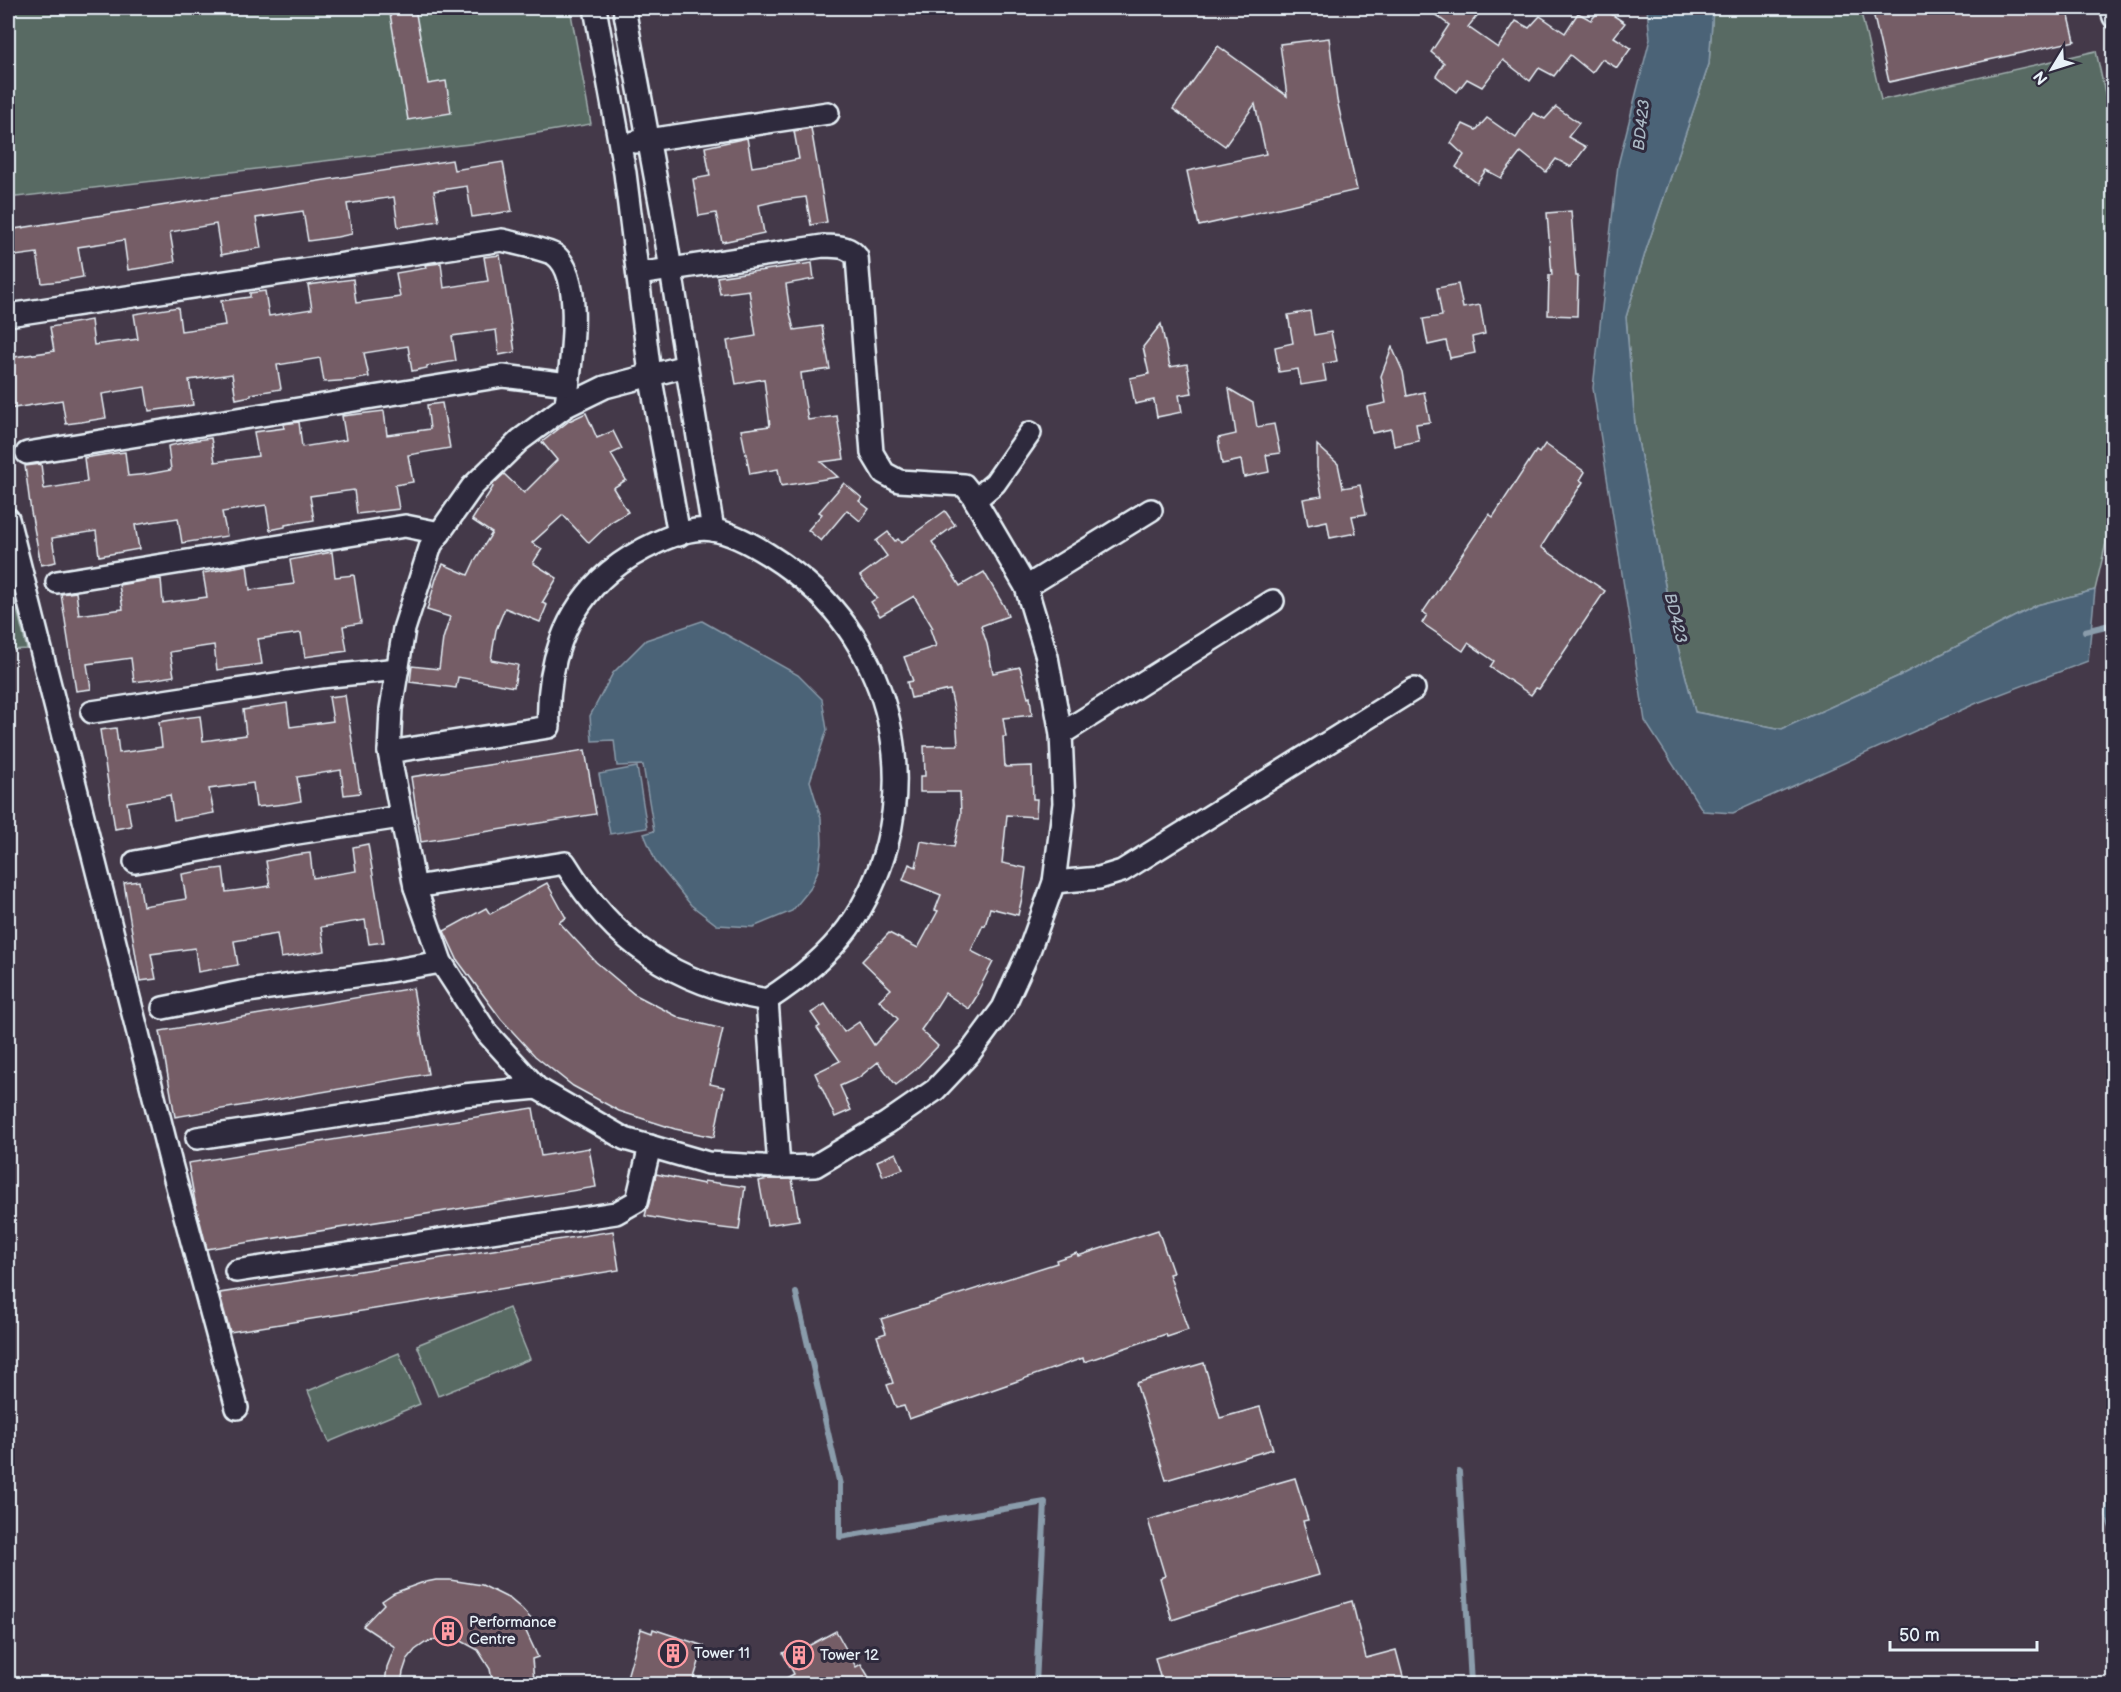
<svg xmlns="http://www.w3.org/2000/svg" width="2121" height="1692" font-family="'Balsamiq Sans',sans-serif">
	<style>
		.green { fill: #596b63; stroke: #a0aeae; stroke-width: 1.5 }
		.water { fill: #4c6377; stroke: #8a9cab; stroke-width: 1.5 }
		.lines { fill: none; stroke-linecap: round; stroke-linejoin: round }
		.stream { stroke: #8a9cab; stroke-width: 6 }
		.building { fill: #755d66; stroke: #e8f1f8; stroke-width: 1.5 }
		.minor-casing { stroke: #e8f1f8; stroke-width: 26 }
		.minor { stroke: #2f2a3d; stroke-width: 21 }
		.labels { text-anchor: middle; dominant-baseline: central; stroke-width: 6; stroke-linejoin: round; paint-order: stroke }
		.poi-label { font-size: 15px; fill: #e8f1f8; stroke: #2f2a3d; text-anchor: start }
		.water-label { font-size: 16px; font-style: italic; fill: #aab8c4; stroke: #2f2a3d }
	</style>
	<rect width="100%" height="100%" fill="#443949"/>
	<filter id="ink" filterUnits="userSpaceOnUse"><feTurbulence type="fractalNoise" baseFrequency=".0167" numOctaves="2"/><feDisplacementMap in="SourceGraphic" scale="12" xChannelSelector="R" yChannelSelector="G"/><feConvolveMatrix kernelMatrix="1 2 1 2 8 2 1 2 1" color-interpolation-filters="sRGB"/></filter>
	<g filter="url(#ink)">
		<!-- green -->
		<g class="green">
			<path d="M8,8H570L591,124L478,143L8,198Z"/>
			<path d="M1713,8H1860L1881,100L2096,51L2114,135V509L2095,590L2037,605L1899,676L1782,729L1695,712L1673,628L1635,425L1626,317L1646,250L1709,64Z"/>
			<path d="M8,574L27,649L8,650Z"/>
			<path d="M509,1308L530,1359L438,1396L417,1345Z"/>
			<path d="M399,1353L420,1404L329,1442L308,1391Z"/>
		</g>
		<!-- water -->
		<g class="water">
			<path d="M1647,8H1713L1709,64L1646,250L1626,317L1635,425L1673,628L1695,712L1782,729L1899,676L2037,605L2095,590L2088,661L1977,703L1733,813L1703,811L1645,721L1593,388L1618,165L1650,39Z"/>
			<path d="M702,621L798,675L822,699L827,730L810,781L821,818L822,843L819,868L810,889L792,911L753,927L717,925L691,905L656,862L644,834L654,831L643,765L617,766L614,740L592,741L590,716L613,673L646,640Z"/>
			<path d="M637,767L647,828L610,834L599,774Z"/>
			<path d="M2113,1412V1538L2106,1517Z"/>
		</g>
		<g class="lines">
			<!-- stream -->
			<g class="stream">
				<path d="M2085,631L2114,624"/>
				<path d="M796,1293L840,1485V1537L1045,1502L1036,1684"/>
				<path d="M1459,1472L1471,1684"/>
			</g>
		</g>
		<!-- building -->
		<g class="building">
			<path d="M389,8H415L428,84L446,81L451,113L408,120Z"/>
			<path d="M1426,8H1483L1468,27L1498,48L1516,21L1529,28L1540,16L1565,33L1578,13L1591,20L1602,8L1625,23L1614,37L1631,48L1617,68L1602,59L1592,73L1570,55L1554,76L1539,68L1530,81L1503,60L1482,87L1467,79L1457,92L1436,76L1444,63L1431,52L1449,25Z"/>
			<path d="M1872,8H2067L2075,41L1889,82Z"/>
			<path d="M1329,38L1337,100L1357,190L1199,226L1187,171L1266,154L1255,104L1225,146L1173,109L1218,46L1287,96L1280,44Z"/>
			<path d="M1556,107L1579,123L1568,137L1586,147L1571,167L1556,159L1546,172L1521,152L1501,178L1486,170L1477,183L1456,167L1464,155L1451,143L1463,124L1476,130L1487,118L1516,138L1533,113L1545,119Z"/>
			<path d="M811,128L827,222L811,225L806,197L776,201L759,205L764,233L722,242L716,213L699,216L693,179L710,176L705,147L747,138L752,167L784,162L799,159L794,131Z"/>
			<path d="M452,160L454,170L503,162L512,211L472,217L467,186L434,191L439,221L414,225L398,227L394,197L347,204L352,234L337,237L308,241L303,211L256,218L261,248L236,252L221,255L216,224L170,232L175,262L148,267L128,270L124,240L78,247L83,277L61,281L42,283L37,253L8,257V230Z"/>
			<path d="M1571,211L1576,276H1578L1577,316L1548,315L1549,275H1552L1547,213Z"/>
			<path d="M500,255L515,352L499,355L496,330L452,336L456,361L427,366V368L412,371L408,346L364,353L369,377L353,380L324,382L320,358L277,365L281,389L251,394V396L236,399L232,374L189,380L193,405L179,407L149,411L145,387L102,394L106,418L81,422L66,424L62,400L8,409V358L54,351L50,327L91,320L94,345L138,339L134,314L178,307L181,331L225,325L221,301L250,297V293L265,291L269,316L312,309L308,285L353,279L356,303L400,297L396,273L426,268L425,265L441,263L444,288L488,281L484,257Z"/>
			<path d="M812,263L814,279L786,284L790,313L794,330L822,326L830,369L801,373L803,390L808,420L837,416L844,459L821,462L838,477L781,486L778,469L750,474L741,430L770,426L764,379L736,384L731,357H730L727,341L756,336L749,290L720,294L717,277Z"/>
			<path d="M1458,284L1463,308L1480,305L1485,334L1472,337L1475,353L1450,358L1446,341L1428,345L1423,319L1442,316L1437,288Z"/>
			<path d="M1310,311L1314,335L1331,332L1337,361L1323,364L1326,381L1301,385L1298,369L1279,372L1275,347L1293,343L1288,315Z"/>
			<path d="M1161,324L1170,367L1187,364L1192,393L1179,395L1182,412L1157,417L1154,400L1135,404L1130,378L1149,374L1143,347Z"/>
			<path d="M1392,347L1403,372L1407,396L1424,392L1430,422L1416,424L1419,441L1394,446L1391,429L1372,433L1367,407L1386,403L1381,376Z"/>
			<path d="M1229,389L1253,403L1257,427L1274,424L1280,453L1266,455L1269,472L1244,477L1241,460L1222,464L1218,438L1236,434Z"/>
			<path d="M442,403L450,448L408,455L413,482L395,485L399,509L357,514L354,490L310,496L314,520L285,525V527L270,530L266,505L222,512L227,536L182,543L178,518L151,522L135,525L139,549L99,556L96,531L52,538L56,562L41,565L31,512L25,466L41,464L44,489L87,482L84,458L109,454L125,452L128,476L149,474L171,470L168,446L196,440L211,438L215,462L258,456L254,432L284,428L283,424L299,422L302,447L346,440L342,416L384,411L387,435L430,429L427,405Z"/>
			<path d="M586,413L597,438L613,431L622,449L611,454L626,480L613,488L628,512L611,522L589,543L563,515L532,543L542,549L533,563L557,578L542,603L547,605L540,622L505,608L496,630L491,660L518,665L514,687L458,677L456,688L410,682L412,666L439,669L443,639L450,617L427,610L436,579L443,564L468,575L475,560L492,533L472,520L493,487L492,485L504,474L524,493L557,460L542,442L569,421Z"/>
			<path d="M1545,444L1585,472L1580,480L1583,482L1541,547L1605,591L1539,689L1536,688L1531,695L1490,667L1494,661L1468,643L1463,651L1422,623L1427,615L1423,612L1489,514L1493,517L1536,451L1539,453Z"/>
			<path d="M1317,445L1338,464L1343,488L1360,485L1366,514L1352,516L1356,533L1330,538L1327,521L1308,525L1303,499L1322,496L1317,468Z"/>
			<path d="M844,483L862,498L859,501L869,509L860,521L847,510L821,541L808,530L822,514L819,512Z"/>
			<path d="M945,511L955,525L932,542L960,586L984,572L1004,606L1008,616L981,626L987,644L993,673L1020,667L1028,698L1030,697L1032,715L1003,718L1006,737H1003L1005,767L1032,766L1033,799H1037L1036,817L1007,815L1002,863L1026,868L1022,898L1018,915L990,908L985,926L983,925L971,951L993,962L977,993L978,994L969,1009L945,993L926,1023L921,1030L938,1046L915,1070L896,1085L878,1062L858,1078L840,1086L851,1110L835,1117L815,1073L840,1061L817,1028L820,1026L811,1013L825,1004L844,1032L859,1022L874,1045L898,1019L879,1000L891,989L862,961L889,933L918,948L938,911L935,910L941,895L903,880L909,864L916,867L921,841L954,847L961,814L960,792H920V776H925L924,746L958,745L956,718L950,690L911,698L907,682L913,681L904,657L936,646L930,629L933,628L914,596L880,616L871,602L877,598L860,576L887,556L876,541L888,532L895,541L898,539L901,543Z"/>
			<path d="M332,552L335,577L354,575L361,623L343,626L347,651L305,657L301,633L258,639L262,664L217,670L214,645L194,648L170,652L174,676L150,680L134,682L131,658L87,664L91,689L76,691L61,594L76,592L79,615L123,609L119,585L148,580L161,579L163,603L207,597L203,573L247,565L250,590L294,584L290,560Z"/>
			<path d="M345,695L360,793L344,795L341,770L297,777L301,801L285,804L256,807L253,783L209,789L214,813L174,820L170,795L127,802L131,826L115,829L100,730L116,728L119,753L162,747L159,722L184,718L200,716L203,741L246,735L243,710L287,703L290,727L333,721L329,697Z"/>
			<path d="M585,750L596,814L421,842L411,777Z"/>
			<path d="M368,844L384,942L369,944L365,920L321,927L325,951L281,958L277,934L234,941L238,965L198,972L195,948L151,954L156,979L140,981L124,883L139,881L143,906L186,899L182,874L207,870L223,868L226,892L249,889L270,886L266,861L294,855L310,853L313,878L356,871L353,847Z"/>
			<path d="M547,883L566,918L559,922L596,962L634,994L682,1019L723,1029L710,1084L724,1087L714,1137L675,1129L619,1111L573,1086L535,1056L501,1019L458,961L444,931L486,908L490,914Z"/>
			<path d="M413,988L428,1074L175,1117L160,1031Z"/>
			<path d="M533,1108L541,1156L589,1148L596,1187L207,1249L195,1202L188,1163Z"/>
			<path d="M896,1153L903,1169L883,1176L877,1161Z"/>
			<path d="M656,1174L704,1184V1181L745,1187L739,1230L688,1224L645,1216Z"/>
			<path d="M768,1179H792L799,1220L767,1225L759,1181Z"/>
			<path d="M1158,1230L1173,1273L1169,1274L1188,1330L1167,1337L1166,1334L1084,1362L1083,1358L909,1419L904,1406L896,1408L887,1385L893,1383L877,1336L886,1333L881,1319L1057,1263L1056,1260L1077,1253L1078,1256Z"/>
			<path d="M613,1231L619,1270L230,1332L221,1300L220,1293Z"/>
			<path d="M1204,1363L1220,1418L1260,1407L1273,1449L1166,1480L1136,1383Z"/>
			<path d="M1295,1478L1308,1520L1303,1521L1319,1575L1239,1598L1172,1620L1160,1578L1165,1576L1148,1520Z"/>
			<path d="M436,1580H450L482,1585L510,1599L522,1609L533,1621L524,1627L538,1657L532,1659L534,1680H529V1684H493L490,1669L478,1650L458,1639L447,1638L436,1639L425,1643L415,1650L407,1660L403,1672L401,1684H385L387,1667L395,1647L363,1626L384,1604L382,1601L394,1593L421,1583Z"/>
			<path d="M1352,1601L1366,1658L1396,1650L1405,1684H1162L1155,1658Z"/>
			<path d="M641,1629L652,1633L653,1629L704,1646L692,1684H625Z"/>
			<path d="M836,1631L856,1667L861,1664L870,1679L860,1684H775L794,1674L783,1653L801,1643L804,1648L810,1645Z"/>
		</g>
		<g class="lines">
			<!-- minor casing -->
			<g class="minor-casing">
				<g id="minor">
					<path d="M595,8L625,173L650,374L679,535"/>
					<path d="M624,8L661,208L713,530"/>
					<path d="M2111,8L2114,17"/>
					<path d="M635,142L828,113"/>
					<path d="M638,274L823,246C837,247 848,245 857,257L872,453L884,473L899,481L964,485L972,495L1026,587L1047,657L1061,734L1064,803L1054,882L1029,951L1003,1008L969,1054L935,1090L887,1123L815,1166L779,1167"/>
					<path d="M8,315L502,240C513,243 548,250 555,255C586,278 569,372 566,406"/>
					<path d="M686,366L605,387L566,406L520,440L472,487L431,545L404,629L391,709L389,752L415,887L441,962L487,1033L537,1088L625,1139L708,1163L779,1167L767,1000"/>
					<path d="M27,453L503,376L568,384"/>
					<path d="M975,500L995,483L1030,433"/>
					<path d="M8,519L171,1164L237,1408"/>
					<path d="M57,582L405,526L440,533"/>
					<path d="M1026,587L1151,510"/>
					<path d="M92,712L321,677L398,669"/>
					<path d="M1061,734L1273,601"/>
					<path d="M389,752L549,727C546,668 563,611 609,572C632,553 682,525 712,530C744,534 794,570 817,592C907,680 922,824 848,928C826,958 798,980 767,1000C674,984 614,943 565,863L415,887"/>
					<path d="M135,862L284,835L400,817"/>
					<path d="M1054,882L1099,878L1122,871L1414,689"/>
					<path d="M163,1008L241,992L384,972L441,962"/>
					<path d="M197,1138L413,1105L464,1095L537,1088"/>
					<path d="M236,1271L616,1213L637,1201L650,1146"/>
				</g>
			</g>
			<!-- minor -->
			<use href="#minor" class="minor"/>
		</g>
	</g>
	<!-- icons -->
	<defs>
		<g id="building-ring" transform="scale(1.5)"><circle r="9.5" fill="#2f2a3d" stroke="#ff9aa2" stroke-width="1.5"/><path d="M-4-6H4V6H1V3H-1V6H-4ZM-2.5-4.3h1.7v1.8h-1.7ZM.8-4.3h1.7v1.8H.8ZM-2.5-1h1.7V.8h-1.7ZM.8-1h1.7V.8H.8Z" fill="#ff9aa2"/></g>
	</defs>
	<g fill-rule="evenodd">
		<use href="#building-ring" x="448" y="1631"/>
		<use href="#building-ring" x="673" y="1653"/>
		<use href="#building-ring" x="799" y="1655"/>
	</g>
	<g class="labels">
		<!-- poi labels -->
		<g class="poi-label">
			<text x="469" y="1622">Performance<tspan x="469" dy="17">Centre</tspan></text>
			<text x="694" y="1653">Tower 11</text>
			<text x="820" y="1655">Tower 12</text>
		</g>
		<!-- water labels -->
		<g class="water-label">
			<text transform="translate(1642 125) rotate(-84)">BD423</text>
			<text transform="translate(1675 618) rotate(76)">BD423</text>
		</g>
	</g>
	<!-- margin -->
	<rect width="2121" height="1692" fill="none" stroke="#2f2a3d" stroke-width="30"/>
	<rect x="15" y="15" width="2091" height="1662" fill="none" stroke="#e8f1f8" stroke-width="2" filter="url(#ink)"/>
	<!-- north arrow -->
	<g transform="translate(2052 69) rotate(232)" stroke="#2f2a3d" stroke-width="4.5" paint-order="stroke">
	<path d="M0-4.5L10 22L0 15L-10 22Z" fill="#e8f1f8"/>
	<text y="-9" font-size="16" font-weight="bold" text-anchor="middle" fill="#e8f1f8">N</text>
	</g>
	<!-- scale -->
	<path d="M1890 1641v9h147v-9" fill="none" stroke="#e8f1f8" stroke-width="3"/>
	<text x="1899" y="1641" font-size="18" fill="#e8f1f8" stroke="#2f2a3d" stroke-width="4.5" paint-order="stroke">50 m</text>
</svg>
